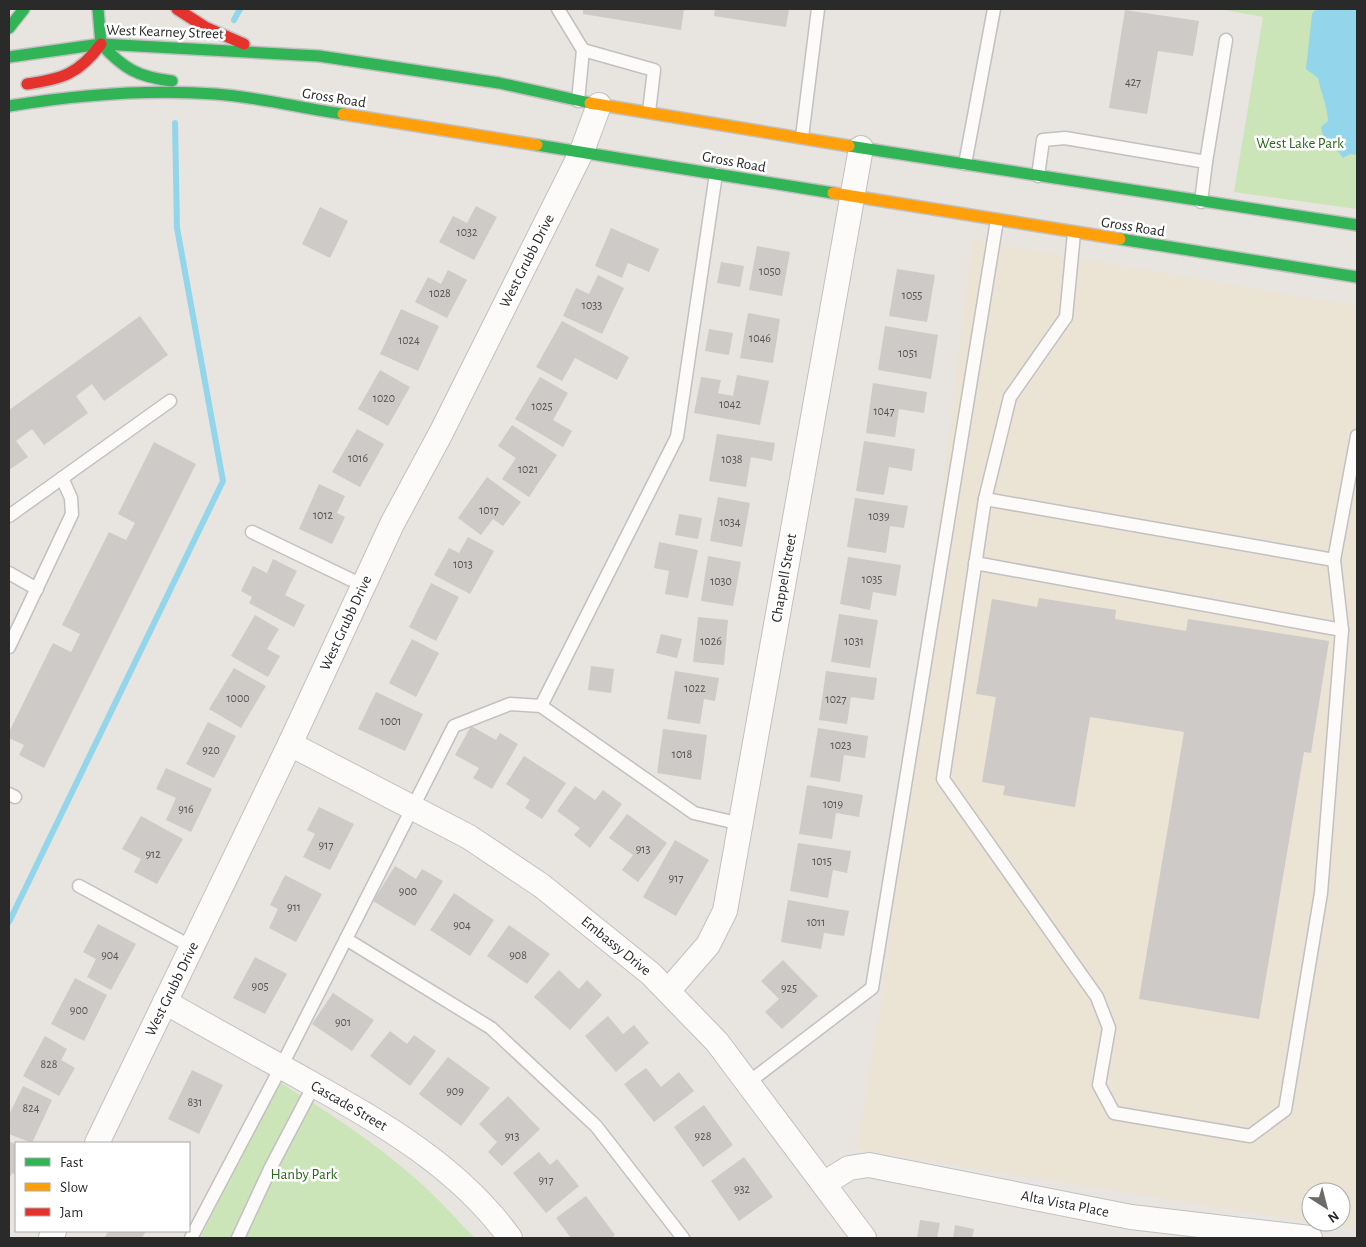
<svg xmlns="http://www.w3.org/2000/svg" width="1366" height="1247" font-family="'Alegreya Sans',sans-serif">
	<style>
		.education { fill: #ebe3d4; fill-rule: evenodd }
		.green { fill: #cbe4b8 }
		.water { fill: #93d6eb }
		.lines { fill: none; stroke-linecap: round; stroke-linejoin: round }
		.stream { stroke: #93d6eb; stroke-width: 6 }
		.building { fill: #cdcac7 }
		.lane-casing { stroke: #c2c0c1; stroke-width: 15 }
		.street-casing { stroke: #c2c0c1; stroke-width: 26 }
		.fast-casing { stroke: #c2c0c1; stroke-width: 14 }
		.slow-casing { stroke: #c2c0c1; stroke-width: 14 }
		.jam-casing { stroke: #c2c0c1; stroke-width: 14 }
		.lane { stroke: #fcfbfa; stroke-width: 12 }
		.street { stroke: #fcfbfa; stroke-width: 24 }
		.fast { stroke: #30b455; stroke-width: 11 }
		.slow { stroke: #ff9f0a; stroke-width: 11 }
		.jam { stroke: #e5322d; stroke-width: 11 }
		.labels { text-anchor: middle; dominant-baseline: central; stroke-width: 5; stroke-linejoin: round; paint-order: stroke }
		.number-label { font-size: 12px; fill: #545453 }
		.street-label { font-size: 15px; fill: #2a2a2a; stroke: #fff }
		.park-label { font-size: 15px; fill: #2b6819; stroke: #fff }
	</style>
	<rect width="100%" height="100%" fill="#e8e4e0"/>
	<!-- education -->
	<path class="education" d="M972,240L1357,306V1230L856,1149L885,975ZM1311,1192H1341V1222H1311Z"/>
	<!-- green -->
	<g class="green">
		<path d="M1219,9H1357V209L1234,192L1263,17Z"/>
		<path d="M279,1082C327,1111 374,1142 416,1179C437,1197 455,1218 475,1238H200Z"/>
	</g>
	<!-- water -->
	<path class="water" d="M1316,9H1357V155L1350,154L1343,158L1337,150L1326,148L1321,127L1328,121C1327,105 1321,93 1318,78L1306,69L1312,14Z"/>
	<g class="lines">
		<!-- stream -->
		<g class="stream">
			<path d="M234,20L240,9"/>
			<path d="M9,922L223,481L177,228L175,123"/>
		</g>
	</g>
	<!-- building -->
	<g class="building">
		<path d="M583,9H684L681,30L583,14Z"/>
		<path d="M715,9H789L786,27L714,16Z"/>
		<path d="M1125,10L1199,21L1193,56L1158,51L1147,114L1109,108Z"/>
		<path d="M476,206L497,217L474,260L439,242L453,216L467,223Z"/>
		<path d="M320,207L348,221L330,258L302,244Z"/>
		<path d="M611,228L659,249L649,272L628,263L622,278L595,266Z"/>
		<path d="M757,246L790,252L782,296L749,290Z"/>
		<path d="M721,262L744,266L740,287L717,283Z"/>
		<path d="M897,269L935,275L927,322L889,316Z"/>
		<path d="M448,270L467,280L447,318L415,302L428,277L441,284Z"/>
		<path d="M598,275L624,288L602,334L563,316L576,288L589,294Z"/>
		<path d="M401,309L439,326L418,371L380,354Z"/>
		<path d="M748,313L780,319L773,363L740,358Z"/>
		<path d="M140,316L168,355L104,401L92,384L76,396L88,413L44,445L32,429L16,441L28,457L9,470V410Z"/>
		<path d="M562,321L629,357L617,380L575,358L562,381L536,367Z"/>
		<path d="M885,326L938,335L931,379L878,370Z"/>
		<path d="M709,329L733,333L729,355L705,351Z"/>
		<path d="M380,370L410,387L388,426L358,409Z"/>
		<path d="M737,375L769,381L760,425L694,413L701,377L721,380L718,393L733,396Z"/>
		<path d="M540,377L568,393L553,420L572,431L563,447L515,419Z"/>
		<path d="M873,383L927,392L924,413L899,409L895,437L866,433Z"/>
		<path d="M512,425L557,455L529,497L502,479L516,458L498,446Z"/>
		<path d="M357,429L384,444L360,487L332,472Z"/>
		<path d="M717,434L775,443L772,461L751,457L746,487L709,481Z"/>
		<path d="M864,441L915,449L912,471L889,467L884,495L856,491Z"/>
		<path d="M154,442L196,464L44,768L19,755L24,745L9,738V732L53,643L71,652L80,634L62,625L109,532L126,540L135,523L118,514Z"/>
		<path d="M487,477L521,502L503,526L493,519L481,535L458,518Z"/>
		<path d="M319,484L345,496L337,513L345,517L332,544L299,529Z"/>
		<path d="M718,497L750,503L742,547L710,541Z"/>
		<path d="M855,498L908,506L904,528L890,526L886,553L847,547Z"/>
		<path d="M679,514L702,518L698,539L675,535Z"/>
		<path d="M468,537L494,551L470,594L434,575L449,548L459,553Z"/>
		<path d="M659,542L698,550L688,598L665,594L669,571L654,568Z"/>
		<path d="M708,556L741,562L733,606L701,601Z"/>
		<path d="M848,557L901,565L896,596L873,592L870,610L840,604Z"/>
		<path d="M273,559L297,571L285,595L305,605L294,627L249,603L252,597L241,591L253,566L267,573Z"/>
		<path d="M431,583L459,597L436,641L409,627Z"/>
		<path d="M1039,598L1116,610L1115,619L1186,631L1188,619L1329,641L1311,753L1304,752L1259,1019L1139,999L1184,732L1090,717L1075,807L1003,795L1005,786L982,782L996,697L976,694L992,599L1037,607Z"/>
		<path d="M839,614L878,620L870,668L831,662Z"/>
		<path d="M255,615L279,629L267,649L280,656L268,677L231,656Z"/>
		<path d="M698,617L728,620L724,665L693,662Z"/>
		<path d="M661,634L682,639L677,658L656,653Z"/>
		<path d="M412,639L439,653L416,697L389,683Z"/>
		<path d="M591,666L614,669L611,693L588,690Z"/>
		<path d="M234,668L266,686L241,728L209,709Z"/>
		<path d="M675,671L719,678L715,701L704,699L700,724L667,719Z"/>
		<path d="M826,671L877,678L874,700L851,697L847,724L819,720Z"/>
		<path d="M376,692L423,714L405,751L358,729Z"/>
		<path d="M208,722L236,736L214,778L186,764Z"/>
		<path d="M471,726L496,740L500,733L518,744L492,789L473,778L479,768L455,755Z"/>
		<path d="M818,728L868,736L865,758L844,755L840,782L810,777Z"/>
		<path d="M663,729L707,735L701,780L657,773Z"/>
		<path d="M524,756L566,783L542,819L525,808L530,800L506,784Z"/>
		<path d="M166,768L212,789L191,832L166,820L176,798L156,789Z"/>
		<path d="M807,785L863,795L859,817L836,813L832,839L799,834Z"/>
		<path d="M575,786L595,800L603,790L622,804L590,848L574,835L580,828L557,811Z"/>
		<path d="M319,807L354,824L330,870L303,857L315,834L307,830Z"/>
		<path d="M627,814L667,843L638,882L622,870L633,855L609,838Z"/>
		<path d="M141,816L183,839L157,884L134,872L141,859L122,849Z"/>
		<path d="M675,840L709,860L676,916L643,897Z"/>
		<path d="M798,843L851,851L847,873L833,870L828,898L790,891Z"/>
		<path d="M395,866L416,879L422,869L443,881L415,926L373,901Z"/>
		<path d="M285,875L322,894L296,942L269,928L278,909L270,905Z"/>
		<path d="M454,893L494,920L470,956L430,930Z"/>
		<path d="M788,900L849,911L844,936L824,933L821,949L781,942Z"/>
		<path d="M98,924L136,944L111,990L87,977L96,959L83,952Z"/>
		<path d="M509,925L550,954L527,984L487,956Z"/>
		<path d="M255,957L287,974L265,1014L233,998Z"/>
		<path d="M783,960L818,996L782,1029L765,1012L779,999L761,981Z"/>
		<path d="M559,970L579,989L587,980L602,995L570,1030L534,997Z"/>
		<path d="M75,978L107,995L84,1041L51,1024Z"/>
		<path d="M333,993L374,1020L352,1051L312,1024Z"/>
		<path d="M608,1016L623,1034L634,1025L649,1043L616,1072L585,1036Z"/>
		<path d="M390,1031L407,1044L414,1035L436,1051L410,1086L370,1056Z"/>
		<path d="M45,1036L67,1049L61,1060L75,1068L59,1096L23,1076Z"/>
		<path d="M448,1057L490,1088L461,1126L419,1094Z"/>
		<path d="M646,1068L661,1087L679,1072L694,1091L654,1122L624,1084Z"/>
		<path d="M192,1070L223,1085L199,1134L168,1119Z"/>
		<path d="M23,1086L52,1100L32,1143L9,1134V1115Z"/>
		<path d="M508,1096L540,1129L502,1166L488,1152L497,1142L479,1124Z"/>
		<path d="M704,1105L733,1145L703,1167L674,1127Z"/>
		<path d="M9,1141L16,1145V1175L12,1173L9,1179Z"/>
		<path d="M539,1152L550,1165L557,1159L579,1186L546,1213L513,1173Z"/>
		<path d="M744,1157L773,1197L739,1221L711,1181Z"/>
		<path d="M586,1196L615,1235L611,1238H571L556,1218Z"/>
		<path d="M920,1220L940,1223L937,1238H917Z"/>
		<path d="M955,1225L974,1229L972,1238H953Z"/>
		<path d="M109,1231H146L142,1238H104Z"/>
	</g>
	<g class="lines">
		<!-- lane casing -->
		<g class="lane-casing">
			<g id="lane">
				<path d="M558,9L583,50L578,101"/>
				<path d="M583,50L654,70L649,112"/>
				<path d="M802,137L818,9"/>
				<path d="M1206,162L1226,40"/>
				<path d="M965,164L994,9"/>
				<path d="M1038,176L1043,140L1065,138L1206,162L1201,202"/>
				<path d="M1074,233L1066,317L1010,397L985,499L943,779L1097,997L1109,1028L1099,1085L1114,1113L1250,1136L1285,1110L1321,893L1342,630L1334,560L1357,436"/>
				<path d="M985,499L1334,560"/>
				<path d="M9,516L170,401"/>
				<path d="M252,532L364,586"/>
				<path d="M975,563L1342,630"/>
				<path d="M9,573L37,589"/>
				<path d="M9,647L72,514L71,498L62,478"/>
				<path d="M541,706L677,437L716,174"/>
				<path d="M9,794L15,797"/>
				<path d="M79,886L192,947"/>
				<path d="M346,939L491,1028L596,1126L683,1238"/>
				<path d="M749,1082L872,988L997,220"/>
				<path d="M191,1238L281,1067L454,726L510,704L541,706L694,813L741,824"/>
				<path d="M238,1238L271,1167L314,1085"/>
			</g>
		</g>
		<!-- street casing -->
		<g class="street-casing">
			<g id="street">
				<path d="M290,744L469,837L542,886L651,974L717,1042L864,1238"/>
				<path d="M668,991L708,945L725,911L861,148"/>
				<path d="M165,1002C209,1027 254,1052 298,1076C376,1120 457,1164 510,1238"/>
				<path d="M97,1143L290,744L392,524L441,433L582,151L599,105"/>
				<path d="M825,1183L849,1168L869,1165L1131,1217L1310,1238"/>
				<path d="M51,1238L54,1231"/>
			</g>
		</g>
		<!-- fast casing -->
		<g class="fast-casing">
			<g id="fast">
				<path d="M98,9L101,44"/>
				<path d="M9,28L24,9"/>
				<path d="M101,44C124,69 138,77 172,81"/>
				<path d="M9,57L101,44L319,56L499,83L590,103"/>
				<path d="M9,106C76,95 147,89 215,94C258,97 301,108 343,114"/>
				<path d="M537,145L833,193"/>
				<path d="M849,146L1357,225"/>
				<path d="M1120,239L1357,277"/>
			</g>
		</g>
		<!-- slow casing -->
		<g class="slow-casing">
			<g id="slow">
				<path d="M590,103L849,146"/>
				<path d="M343,114L537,145"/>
				<path d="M833,193L1120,239"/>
			</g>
		</g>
		<!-- jam casing -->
		<g class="jam-casing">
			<g id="jam">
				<path d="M177,9L205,27L244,44"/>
				<path d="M27,84C62,79 79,74 101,44"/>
			</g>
		</g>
		<!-- lane -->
		<use href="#lane" class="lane"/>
		<!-- street -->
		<use href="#street" class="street"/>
		<!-- fast -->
		<use href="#fast" class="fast"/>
		<!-- slow -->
		<use href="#slow" class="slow"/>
		<!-- jam -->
		<use href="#jam" class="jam"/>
	</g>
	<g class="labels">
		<!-- number labels -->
		<g class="number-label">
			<text x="1133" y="82">427</text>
			<text x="467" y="232">1032</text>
			<text x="770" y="271">1050</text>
			<text x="440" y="293">1028</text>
			<text x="912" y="295">1055</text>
			<text x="592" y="305">1033</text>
			<text x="760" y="338">1046</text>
			<text x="409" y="340">1024</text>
			<text x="908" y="353">1051</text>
			<text x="384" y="398">1020</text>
			<text x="730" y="404">1042</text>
			<text x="542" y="406">1025</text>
			<text x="884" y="411">1047</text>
			<text x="358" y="458">1016</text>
			<text x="732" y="459">1038</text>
			<text x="528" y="469">1021</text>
			<text x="489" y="510">1017</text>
			<text x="323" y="515">1012</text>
			<text x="879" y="516">1039</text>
			<text x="730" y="522">1034</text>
			<text x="463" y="564">1013</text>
			<text x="872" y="579">1035</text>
			<text x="721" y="581">1030</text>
			<text x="711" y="641">1026</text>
			<text x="854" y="641">1031</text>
			<text x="695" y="688">1022</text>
			<text x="238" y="698">1000</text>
			<text x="836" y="699">1027</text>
			<text x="391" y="721">1001</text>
			<text x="841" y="745">1023</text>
			<text x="211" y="750">920</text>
			<text x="682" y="754">1018</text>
			<text x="833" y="804">1019</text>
			<text x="186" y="809">916</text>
			<text x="326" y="845">917</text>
			<text x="643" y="849">913</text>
			<text x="153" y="854">912</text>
			<text x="822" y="861">1015</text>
			<text x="676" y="878">917</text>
			<text x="408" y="891">900</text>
			<text x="294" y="907">911</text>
			<text x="816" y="922">1011</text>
			<text x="462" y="925">904</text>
			<text x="110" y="955">904</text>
			<text x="518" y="955">908</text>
			<text x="260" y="986">905</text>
			<text x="789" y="988">925</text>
			<text x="79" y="1010">900</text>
			<text x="343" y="1022">901</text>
			<text x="49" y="1064">828</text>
			<text x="455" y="1091">909</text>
			<text x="195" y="1102">831</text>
			<text x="31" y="1108">824</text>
			<text x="512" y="1136">913</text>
			<text x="703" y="1136">928</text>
			<text x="546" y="1180">917</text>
			<text x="742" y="1189">932</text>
		</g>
		<!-- street labels -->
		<g class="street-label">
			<text transform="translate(165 32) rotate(2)">West Kearney Street</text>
			<text transform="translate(334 98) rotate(9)">Gross Road</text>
			<text transform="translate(734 162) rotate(10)">Gross Road</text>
			<text transform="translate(1133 227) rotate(9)">Gross Road</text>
			<text transform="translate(527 261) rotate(-63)">West Grubb Drive</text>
			<text transform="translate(784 578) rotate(-80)">Chappell Street</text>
			<text transform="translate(346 623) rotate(-65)">West Grubb Drive</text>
			<text transform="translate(616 946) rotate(39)">Embassy Drive</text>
			<text transform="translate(172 989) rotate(-64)">West Grubb Drive</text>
			<text transform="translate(349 1106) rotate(30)">Cascade Street</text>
			<text transform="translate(1065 1204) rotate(11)">Alta Vista Place</text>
		</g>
		<!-- park labels -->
		<g class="park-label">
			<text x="1300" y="143">West Lake Park</text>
			<text x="304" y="1174">Hanby Park</text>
		</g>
	</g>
	<!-- border -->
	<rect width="1366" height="1247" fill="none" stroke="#2a2a2a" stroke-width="20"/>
	<!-- legend -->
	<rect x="15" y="1142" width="175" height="90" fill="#ffffff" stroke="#aaaaaa"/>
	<rect x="25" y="1158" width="25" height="8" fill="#30b455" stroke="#aaaaaa"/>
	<text x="60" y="1167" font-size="15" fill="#2a2a2a">Fast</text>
	<rect x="25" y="1183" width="25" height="8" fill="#ff9f0a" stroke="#aaaaaa"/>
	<text x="60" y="1192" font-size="15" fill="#2a2a2a">Slow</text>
	<rect x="25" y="1208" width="25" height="8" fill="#e5322d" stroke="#aaaaaa"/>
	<text x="60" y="1217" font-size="15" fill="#2a2a2a">Jam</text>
	<!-- north arrow -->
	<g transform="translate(1326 1207) rotate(144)"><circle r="24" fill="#ffffff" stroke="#aaaaaa"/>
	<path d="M0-4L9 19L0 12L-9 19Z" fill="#6c6b6a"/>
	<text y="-8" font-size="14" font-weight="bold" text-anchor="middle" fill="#2a2a2a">N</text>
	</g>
</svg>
